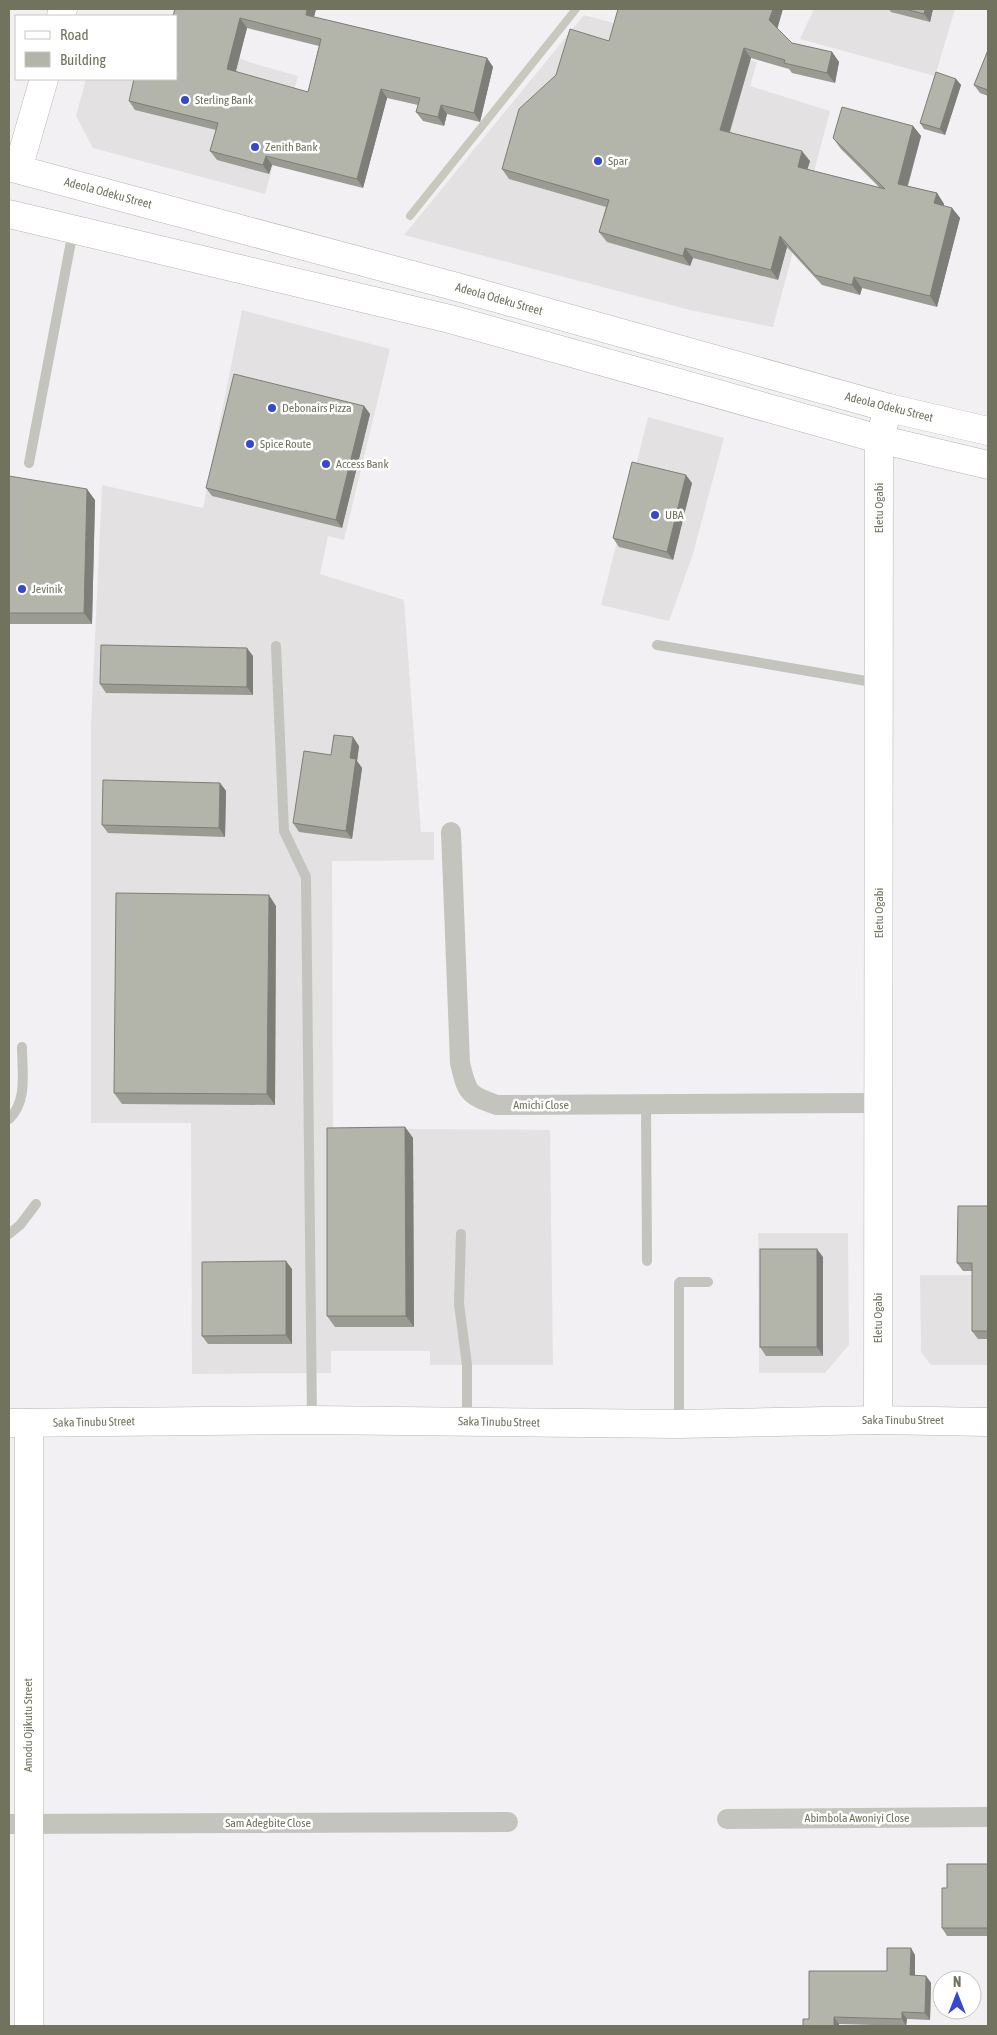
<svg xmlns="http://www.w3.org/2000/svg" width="997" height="2035" font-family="'Asap Condensed',sans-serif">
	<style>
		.built { fill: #e3e1e1 }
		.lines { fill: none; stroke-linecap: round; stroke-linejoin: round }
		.stream { stroke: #c9c8bc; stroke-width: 8 }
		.secondary-casing { stroke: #b6b6ae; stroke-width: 29 }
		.lane { stroke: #c3c4bd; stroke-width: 10 }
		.street { stroke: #c3c4bd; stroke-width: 20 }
		.secondary { stroke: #fff; stroke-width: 28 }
		.wall { fill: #9a9b92; fill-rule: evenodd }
		.shaded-wall { fill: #7d7e77 }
		.building { fill: #b3b4aa; stroke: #7d7e77; fill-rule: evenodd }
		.poi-dot { fill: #3548cf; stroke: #fff; stroke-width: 2 }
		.labels { text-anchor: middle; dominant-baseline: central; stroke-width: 5; stroke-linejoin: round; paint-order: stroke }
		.poi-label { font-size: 12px; fill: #71735e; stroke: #fff; text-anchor: start }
		.street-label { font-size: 12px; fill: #71735e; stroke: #fff }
	</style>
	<rect width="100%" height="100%" fill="#f3f0f4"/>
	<!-- built -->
	<g class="built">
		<path d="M814,9H955L935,76L800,39Z"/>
		<path d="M584,15L757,62L750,86L830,111L773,327L690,310L404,235Z"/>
		<path d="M239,58L255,64L298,76L265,194L93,148L76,116L86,79H176Z"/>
		<path d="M242,310L390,349L344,540L328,536L320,574L404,600L421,832H434V860L332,861L333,1128L550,1130L553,1365H430V1351H331V1373L192,1374L191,1123H91V725L102,485L203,508Z"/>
		<path d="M648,417L724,438L693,554L669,621L601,605Z"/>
		<path d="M758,1233H848L849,1345L825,1373H759Z"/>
		<path d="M920,1275H988V1365H931L921,1352Z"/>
	</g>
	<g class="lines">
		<!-- stream -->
		<path class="stream" d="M410,216L576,9"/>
		<!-- secondary casing -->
		<g class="secondary-casing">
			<g id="secondary">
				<path d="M61,16L63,9"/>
				<path d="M9,167L457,287L889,408L988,431"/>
				<path d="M18,169L44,79"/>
				<path d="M9,214L450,319L879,439L988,465"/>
				<path d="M878,1420L879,439L889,408"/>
				<path d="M9,1423L312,1420L679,1424L878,1420L988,1422"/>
				<path d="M29,2026V1423"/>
			</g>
		</g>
		<!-- lane -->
		<g class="lane">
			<path d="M29,463L73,231"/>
			<path d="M657,645L878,683"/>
			<path d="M276,646L284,831L306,877L312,1419"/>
			<path d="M646,1104L647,1261"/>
			<path d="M9,1119C28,1101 22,1071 22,1047"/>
			<path d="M9,1234L20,1225L36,1204"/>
			<path d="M461,1234L459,1304L467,1365V1420"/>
			<path d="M679,1423V1283L680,1282H708"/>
		</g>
		<!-- street -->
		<g class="street">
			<path d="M451,832L460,1063C467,1093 468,1095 497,1105L878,1103"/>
			<path d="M727,1819L988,1817"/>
			<path d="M9,1824L508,1822"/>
		</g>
		<!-- secondary -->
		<use href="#secondary" class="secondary"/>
	</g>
	<!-- wall -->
	<g class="wall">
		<path d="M175,9H316L314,17L487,58L493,67L480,122L447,114L444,126L423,121L416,112L418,105L387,98L363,188L272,165L269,174L217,160L210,151L216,130L135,110L129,101L176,79ZM247,28L319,46L308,92L235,72Z"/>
		<path d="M889,9H933L930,22L891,12Z"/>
		<path d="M777,28L792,43L832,52L839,62L835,83L792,73L789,69L751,58L730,132L810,161L807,169L880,188L841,149L833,138L913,126L921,136L908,186L937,193L944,204L943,206L952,208L960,218L937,307L862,288L860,295L822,285L787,247L778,280L693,258L690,266L607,242L599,232L606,207L509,179L502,169L609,41Z"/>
		<path d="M988,50V96L980,93L974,85Z"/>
		<path d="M956,79L961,85L945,135L924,129L920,123Z"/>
		<path d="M364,406L370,414L342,528L212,496L206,488Z"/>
		<path d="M9,476L95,500L92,624H9Z"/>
		<path d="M692,483L673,560L619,547L613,538Z"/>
		<path d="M253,656V695L106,693L100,684Z"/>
		<path d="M359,746L357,761L362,768L352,839L299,832L293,823L331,755Z"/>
		<path d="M220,783L226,791L225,837L108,833L102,825Z"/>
		<path d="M276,906L275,1105L122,1104L114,1093Z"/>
		<path d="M405,1127L413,1138L414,1327H335L327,1316Z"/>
		<path d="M988,1206V1339H978L972,1331V1271H963L957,1263Z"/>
		<path d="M823,1257V1356H766L760,1347Z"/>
		<path d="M292,1269V1344H208L202,1336Z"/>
		<path d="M988,1864V1936H947L942,1928L947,1888Z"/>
		<path d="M915,1955V1976H926L931,1983L930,2020L907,2019L906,2026L839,2024V2026L809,2019Z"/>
	</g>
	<!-- shaded-wall -->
	<g class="shaded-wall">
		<path d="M307,9H316L312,24L306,15Z"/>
		<path d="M773,9H783L777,30L769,20Z"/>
		<path d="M925,9H933L930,22L924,14Z"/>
		<path d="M240,18L247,28L234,79L227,69Z"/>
		<path d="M744,48L751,58L727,140L720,130Z"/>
		<path d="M832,52L839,62L835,83L827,73Z"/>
		<path d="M487,58L493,67L480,122L474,113Z"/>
		<path d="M956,79L961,85L945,135L940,129Z"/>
		<path d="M381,89L387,98L363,188L357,179Z"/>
		<path d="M441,105L447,114L444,126L438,117Z"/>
		<path d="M913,126L921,136L905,194L898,184Z"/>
		<path d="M802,151L810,161L805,177L798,167Z"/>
		<path d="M266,156L272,165L269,174L263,165Z"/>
		<path d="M937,193L944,204L941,214L934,203Z"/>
		<path d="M952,208L960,218L937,307L930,296Z"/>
		<path d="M780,236L787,247L778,280L771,270Z"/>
		<path d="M685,248L693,258L690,266L683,256Z"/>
		<path d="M854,277L862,288L860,295L852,285Z"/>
		<path d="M364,406L370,414L342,528L336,520Z"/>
		<path d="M686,475L692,483L673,560L667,552Z"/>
		<path d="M87,489L95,500L92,624L84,613Z"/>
		<path d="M247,648L253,656V695L247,687Z"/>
		<path d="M353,737L359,746L357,761L362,768L352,839L346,831L350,758Z"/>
		<path d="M220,783L226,791L225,837L219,828Z"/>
		<path d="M269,895L276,906L275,1105L267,1094Z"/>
		<path d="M405,1127L413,1138L414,1327L406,1316Z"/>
		<path d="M817,1249L823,1257V1356L817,1347Z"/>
		<path d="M286,1261L292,1269V1344L286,1335Z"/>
		<path d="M911,1948L915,1955V1982L910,1975Z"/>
		<path d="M926,1976L931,1983L930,2020L925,2013Z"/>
		<path d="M902,2012L907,2019L906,2026L902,2019Z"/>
		<path d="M834,2017L839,2024V2026H834Z"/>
	</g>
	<!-- building -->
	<g class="building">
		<path d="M175,9H307L306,15L487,58L474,113L441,105L438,117L416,112L420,98L381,89L357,179L266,156L263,165L210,151L218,123L129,101L134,79H176V16H173ZM240,18L321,39L308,92L227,69Z"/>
		<path d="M618,9H773L769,20L792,43L832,52L827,73L784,63L785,60L744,48L720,130L802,151L798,167L885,189L833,138L842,107L913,126L898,184L937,193L934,203L952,208L930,296L854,277L852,285L815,275L780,236L771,270L685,248L683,256L599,232L609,200L502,169L519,109L556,75L570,29L609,41Z"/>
		<path d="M905,9H925L924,14Z"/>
		<path d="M988,50V90L974,85Z"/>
		<path d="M936,72L956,79L940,129L920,123Z"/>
		<path d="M234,374L364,406L336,520L206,488Z"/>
		<path d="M632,462L686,475L667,552L613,538Z"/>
		<path d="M9,476L87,489L84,613H9Z"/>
		<path d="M101,645L247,648V687L100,684Z"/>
		<path d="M334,735L353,737L350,758L356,759L346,831L293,823L304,751L331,755Z"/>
		<path d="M103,780L220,783L219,828L102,825Z"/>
		<path d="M116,893L269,895L267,1094L114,1093Z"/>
		<path d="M405,1127L406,1316H327V1128Z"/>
		<path d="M958,1206H988V1331H972V1263H957Z"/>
		<rect x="760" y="1249" width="57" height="98"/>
		<path d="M286,1261V1335L202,1336V1262Z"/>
		<path d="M947,1864H988V1928H942V1888H947Z"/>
		<path d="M887,1948H911L910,1975L926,1976L925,2013L902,2012V2019L834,2017V2026H803V2019H809V1971H887Z"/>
	</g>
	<!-- markers -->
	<g class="poi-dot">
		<circle cx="185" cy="100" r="5"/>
		<circle cx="255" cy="147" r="5"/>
		<circle cx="598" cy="161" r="5"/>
		<circle cx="272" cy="408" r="5"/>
		<circle cx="250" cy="444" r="5"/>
		<circle cx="326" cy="464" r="5"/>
		<circle cx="655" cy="515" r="5"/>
		<circle cx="22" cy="589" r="5"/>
	</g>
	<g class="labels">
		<!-- poi labels -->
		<g class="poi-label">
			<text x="195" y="100">Sterling Bank</text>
			<text x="265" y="147">Zenith Bank</text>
			<text x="608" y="161">Spar</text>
			<text x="282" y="408">Debonairs Pizza</text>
			<text x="260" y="444">Spice Route</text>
			<text x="336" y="464">Access Bank</text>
			<text x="665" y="515">UBA</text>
			<text x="32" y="589">Jevinik</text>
		</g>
		<!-- street labels -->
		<g class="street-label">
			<text transform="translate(108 193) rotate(15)">Adeola Odeku Street</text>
			<text transform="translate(499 299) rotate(16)">Adeola Odeku Street</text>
			<text transform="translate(889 407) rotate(14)">Adeola Odeku Street</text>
			<text transform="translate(879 508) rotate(-90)">Eletu Ogabi</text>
			<text transform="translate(879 913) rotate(-90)">Eletu Ogabi</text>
			<text x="541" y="1105">Amichi Close</text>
			<text transform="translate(878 1318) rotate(-90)">Eletu Ogabi</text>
			<text x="903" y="1420">Saka Tinubu Street</text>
			<text transform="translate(94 1422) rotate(-1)">Saka Tinubu Street</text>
			<text transform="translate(499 1422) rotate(1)">Saka Tinubu Street</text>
			<text transform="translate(28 1725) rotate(-90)">Amodu Ojikutu Street</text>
			<text x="857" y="1818">Abimbola Awoniyi Close</text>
			<text x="268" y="1823">Sam Adegbite Close</text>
		</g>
	</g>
	<!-- border -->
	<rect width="997" height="2035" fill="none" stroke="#71735e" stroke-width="20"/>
	<!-- legend -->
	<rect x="15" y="15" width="162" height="65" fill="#ffffff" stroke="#c6c7bf"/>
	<rect x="25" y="31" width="25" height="8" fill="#ffffff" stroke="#c6c7bf"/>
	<text x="60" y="40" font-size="15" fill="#71735e">Road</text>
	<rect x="25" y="52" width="25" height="15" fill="#b3b4aa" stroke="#c6c7bf"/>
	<text x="60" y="65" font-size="15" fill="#71735e">Building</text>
	<!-- north arrow -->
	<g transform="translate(957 1995)"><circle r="24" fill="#ffffff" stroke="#c6c7bf"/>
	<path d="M0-4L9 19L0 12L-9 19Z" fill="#3548cf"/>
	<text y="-8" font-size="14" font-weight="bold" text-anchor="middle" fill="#71735e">N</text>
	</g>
</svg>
